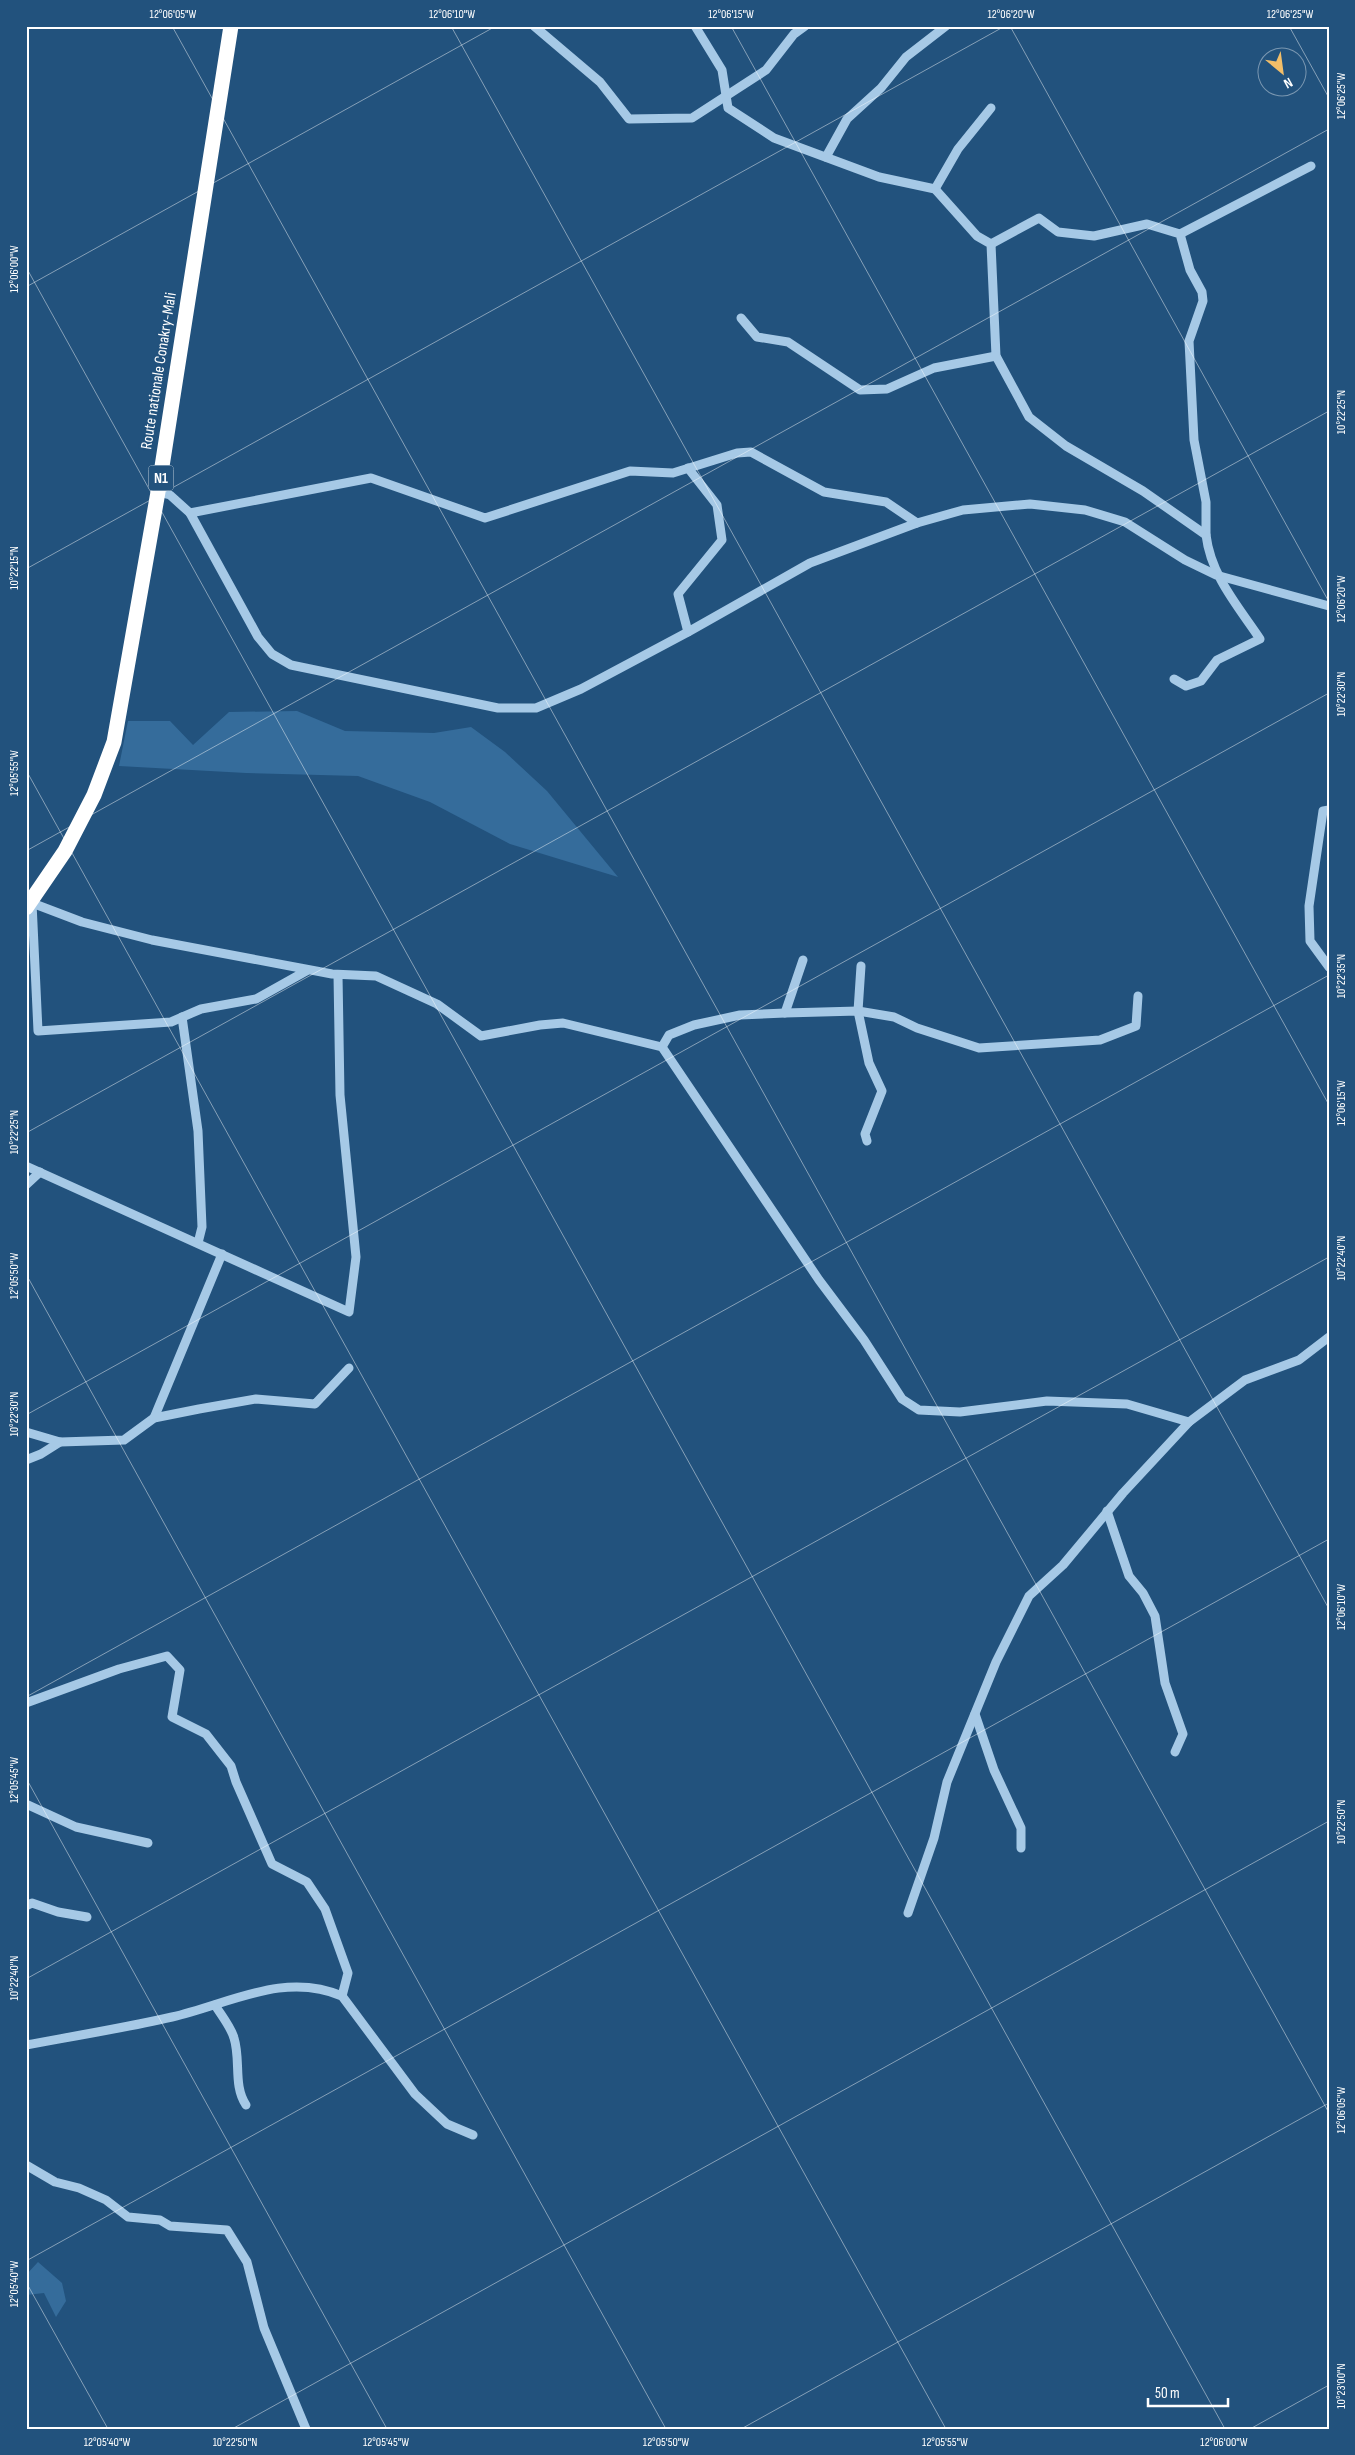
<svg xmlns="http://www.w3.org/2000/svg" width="1355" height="2455" font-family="'Sofia Sans Condensed',sans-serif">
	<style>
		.green { fill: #356c9b }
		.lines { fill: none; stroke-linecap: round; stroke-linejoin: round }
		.minor { stroke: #a6c9e6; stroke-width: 9 }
		.highway { stroke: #fff; stroke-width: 15 }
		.ticks { fill: none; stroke: #fff; stroke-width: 1; stroke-opacity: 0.45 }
		.labels { text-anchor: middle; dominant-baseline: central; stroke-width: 4.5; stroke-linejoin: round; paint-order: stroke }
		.shield { fill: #22527d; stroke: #bdcbd8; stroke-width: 1 }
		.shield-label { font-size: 15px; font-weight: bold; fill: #fff }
		.street-label { font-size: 16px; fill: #fff; stroke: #22527d }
		.neatline { fill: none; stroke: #fff; stroke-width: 2 }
		.ticks-label { font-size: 12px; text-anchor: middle; fill: #fff }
	</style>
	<rect width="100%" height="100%" fill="#22527d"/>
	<!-- green -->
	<g class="green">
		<path d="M297,711L345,731L434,733L471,727L505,752L547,791L618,877L510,844L430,802L358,776L246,773L119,766L128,721H170L193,745L229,712Z"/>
		<path d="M38,2262L62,2283L66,2301L56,2317L44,2293L26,2295V2275Z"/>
	</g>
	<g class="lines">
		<!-- minor -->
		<g class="minor">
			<path d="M534,26L600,82L629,119L692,118L766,70L794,34L805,26"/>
			<path d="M695,26L722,70L728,108L774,138L879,177L935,189L977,236L991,244L996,356L1029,417L1066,446L1143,491L1206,535C1211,576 1238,606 1260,639L1217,660L1201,681L1186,686L1174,679"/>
			<path d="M826,157L847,119L881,88L906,57L946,26"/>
			<path d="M935,189L958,149L991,108"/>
			<path d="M1180,234L1311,166"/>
			<path d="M991,244L1039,218L1058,232L1094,236L1147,224L1180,234L1190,270L1202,292L1203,301L1189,341L1194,440L1206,502V535"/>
			<path d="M741,318L757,337L788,342L860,390L887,389L934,368L996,356"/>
			<path d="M688,468L717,505L722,540L678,594L688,632"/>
			<path d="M158,492L170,495L190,513L258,637L272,654L291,665L498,708H536L581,689L688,632L810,563L917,523L963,510L1030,504L1085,510L1125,522L1185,560L1216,575L1329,606"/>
			<path d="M190,513L371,478L485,518L630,471L673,473L737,453L751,452L824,492L886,502L917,523"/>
			<path d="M1329,810L1323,811L1309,906L1310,941L1329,967"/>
			<path d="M861,966L858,1011L869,1063L882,1091L865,1134L867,1141"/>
			<path d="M308,970L256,999L201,1009L171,1022L38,1031L32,903L82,922L152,940L332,974L376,976L437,1004L481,1036L540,1025L563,1023L662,1047L819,1280L864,1340L902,1399L919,1410L960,1412L1047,1401L1127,1404L1189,1422L1123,1493L1063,1565L1029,1596L996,1662L947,1782L934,1838L908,1913"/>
			<path d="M785,1013L803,960"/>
			<path d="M182,1017L198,1131L202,1227L198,1243"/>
			<path d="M662,1047L669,1035L694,1025L740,1015L785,1013L858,1011L894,1017L917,1028L979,1048L1100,1040L1136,1026L1138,996"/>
			<path d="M26,1166L349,1312L356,1257L340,1095L338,975"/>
			<path d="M26,1185L40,1172"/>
			<path d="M154,1418L222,1254"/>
			<path d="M1189,1422L1245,1380L1299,1360L1329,1337"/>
			<path d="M26,1432L60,1442L124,1440L154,1418L199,1409L256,1399L315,1404L349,1368"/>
			<path d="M26,1460L41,1454L60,1442"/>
			<path d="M1107,1511L1129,1576L1143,1593L1155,1616L1165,1683L1183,1734L1175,1752"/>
			<path d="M26,1703L119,1669L167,1656L180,1670L172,1717L206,1734L231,1766L236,1782L272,1864L307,1882L325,1909L348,1973L342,1996"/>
			<path d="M975,1714L994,1770L1021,1828V1848"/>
			<path d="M26,1804L76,1827L148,1843"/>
			<path d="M26,1906L32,1903L58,1912L87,1917"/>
			<path d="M215,2005C221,2015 231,2027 234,2038C241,2060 233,2086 246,2105"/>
			<path d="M26,2045C75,2036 124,2028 172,2017C229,2004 284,1971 342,1996L415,2094L447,2124L473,2135"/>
			<path d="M26,2165L55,2182L79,2188L106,2200L128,2217L160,2220L170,2226L227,2230L247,2262L264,2328L306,2429"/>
		</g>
		<!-- highway -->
		<path class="highway" d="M26,908L65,851L94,795L114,742L158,492L231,26"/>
	</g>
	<!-- ticks -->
	<path class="ticks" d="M172,26L1329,2113M451,26L1329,1609M731,26L1329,1105M1010,26L1329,602M1289,26L1329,98M26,267L1225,2429M26,287L496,26M26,569L1005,26M26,770L946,2429M26,851L1329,129M26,1133L1329,411M26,1274L666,2429M26,1415L1329,693M26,1697L1329,975M26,1778L387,2429M26,1979L1329,1257M26,2261L1329,1539M26,2282L108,2429M232,2429L1329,1821M741,2429L1329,2103M1250,2429L1329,2385"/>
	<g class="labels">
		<!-- shield labels -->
		<rect class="shield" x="148.5" y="465.5" width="25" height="25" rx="4"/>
		<g class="shield-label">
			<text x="161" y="478">N1</text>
		</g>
		<!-- street labels -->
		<g class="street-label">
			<text transform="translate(159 371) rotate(-81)">Route nationale Conakry-Mali</text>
		</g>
	</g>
	<!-- border -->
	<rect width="1355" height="2455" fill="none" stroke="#22527d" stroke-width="55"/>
	<!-- north arrow -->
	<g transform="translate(1282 72) rotate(151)"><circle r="24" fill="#22527d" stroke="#7a97b1"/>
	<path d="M0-4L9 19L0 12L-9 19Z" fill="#f2be69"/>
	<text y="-8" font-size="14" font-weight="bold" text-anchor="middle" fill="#ffffff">N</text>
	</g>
	<!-- scale -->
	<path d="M1148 2398v8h80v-8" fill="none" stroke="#ffffff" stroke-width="2.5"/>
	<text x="1155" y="2398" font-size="15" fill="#ffffff" stroke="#22527d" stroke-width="4" paint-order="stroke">50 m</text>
	<rect x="28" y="28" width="1300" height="2400" class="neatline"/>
	<g class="ticks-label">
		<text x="173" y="18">12°06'05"W</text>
		<text x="452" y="18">12°06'10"W</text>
		<text x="731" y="18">12°06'15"W</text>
		<text x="1011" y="18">12°06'20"W</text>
		<text x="1290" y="18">12°06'25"W</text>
		<text transform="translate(1341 96) rotate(-90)" y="4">12°06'25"W</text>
		<text transform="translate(14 269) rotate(-90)" y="4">12°06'00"W</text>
		<text transform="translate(1341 412) rotate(-90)" y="4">10°22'25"N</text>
		<text transform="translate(14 568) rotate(-90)" y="4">10°22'15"N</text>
		<text transform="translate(1341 599) rotate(-90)" y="4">12°06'20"W</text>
		<text transform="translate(1341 694) rotate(-90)" y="4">10°22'30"N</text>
		<text transform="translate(14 773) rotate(-90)" y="4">12°05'55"W</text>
		<text transform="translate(1341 976) rotate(-90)" y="4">10°22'35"N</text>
		<text transform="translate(1341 1103) rotate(-90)" y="4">12°06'15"W</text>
		<text transform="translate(14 1132) rotate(-90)" y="4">10°22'25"N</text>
		<text transform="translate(1341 1258) rotate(-90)" y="4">10°22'40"N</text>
		<text transform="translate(14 1276) rotate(-90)" y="4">12°05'50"W</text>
		<text transform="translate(14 1414) rotate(-90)" y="4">10°22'30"N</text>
		<text transform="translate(1341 1607) rotate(-90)" y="4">12°06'10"W</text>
		<text transform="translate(14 1780) rotate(-90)" y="4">12°05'45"W</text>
		<text transform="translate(1341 1822) rotate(-90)" y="4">10°22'50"N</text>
		<text transform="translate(14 1978) rotate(-90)" y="4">10°22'40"N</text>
		<text transform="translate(1341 2110) rotate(-90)" y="4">12°06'05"W</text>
		<text transform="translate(14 2284) rotate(-90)" y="4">12°05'40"W</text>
		<text transform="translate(1341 2386) rotate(-90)" y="4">10°23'00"N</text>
		<text x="107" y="2446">12°05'40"W</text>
		<text x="235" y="2446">10°22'50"N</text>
		<text x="386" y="2446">12°05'45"W</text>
		<text x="666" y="2446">12°05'50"W</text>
		<text x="945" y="2446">12°05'55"W</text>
		<text x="1224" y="2446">12°06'00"W</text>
	</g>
</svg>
